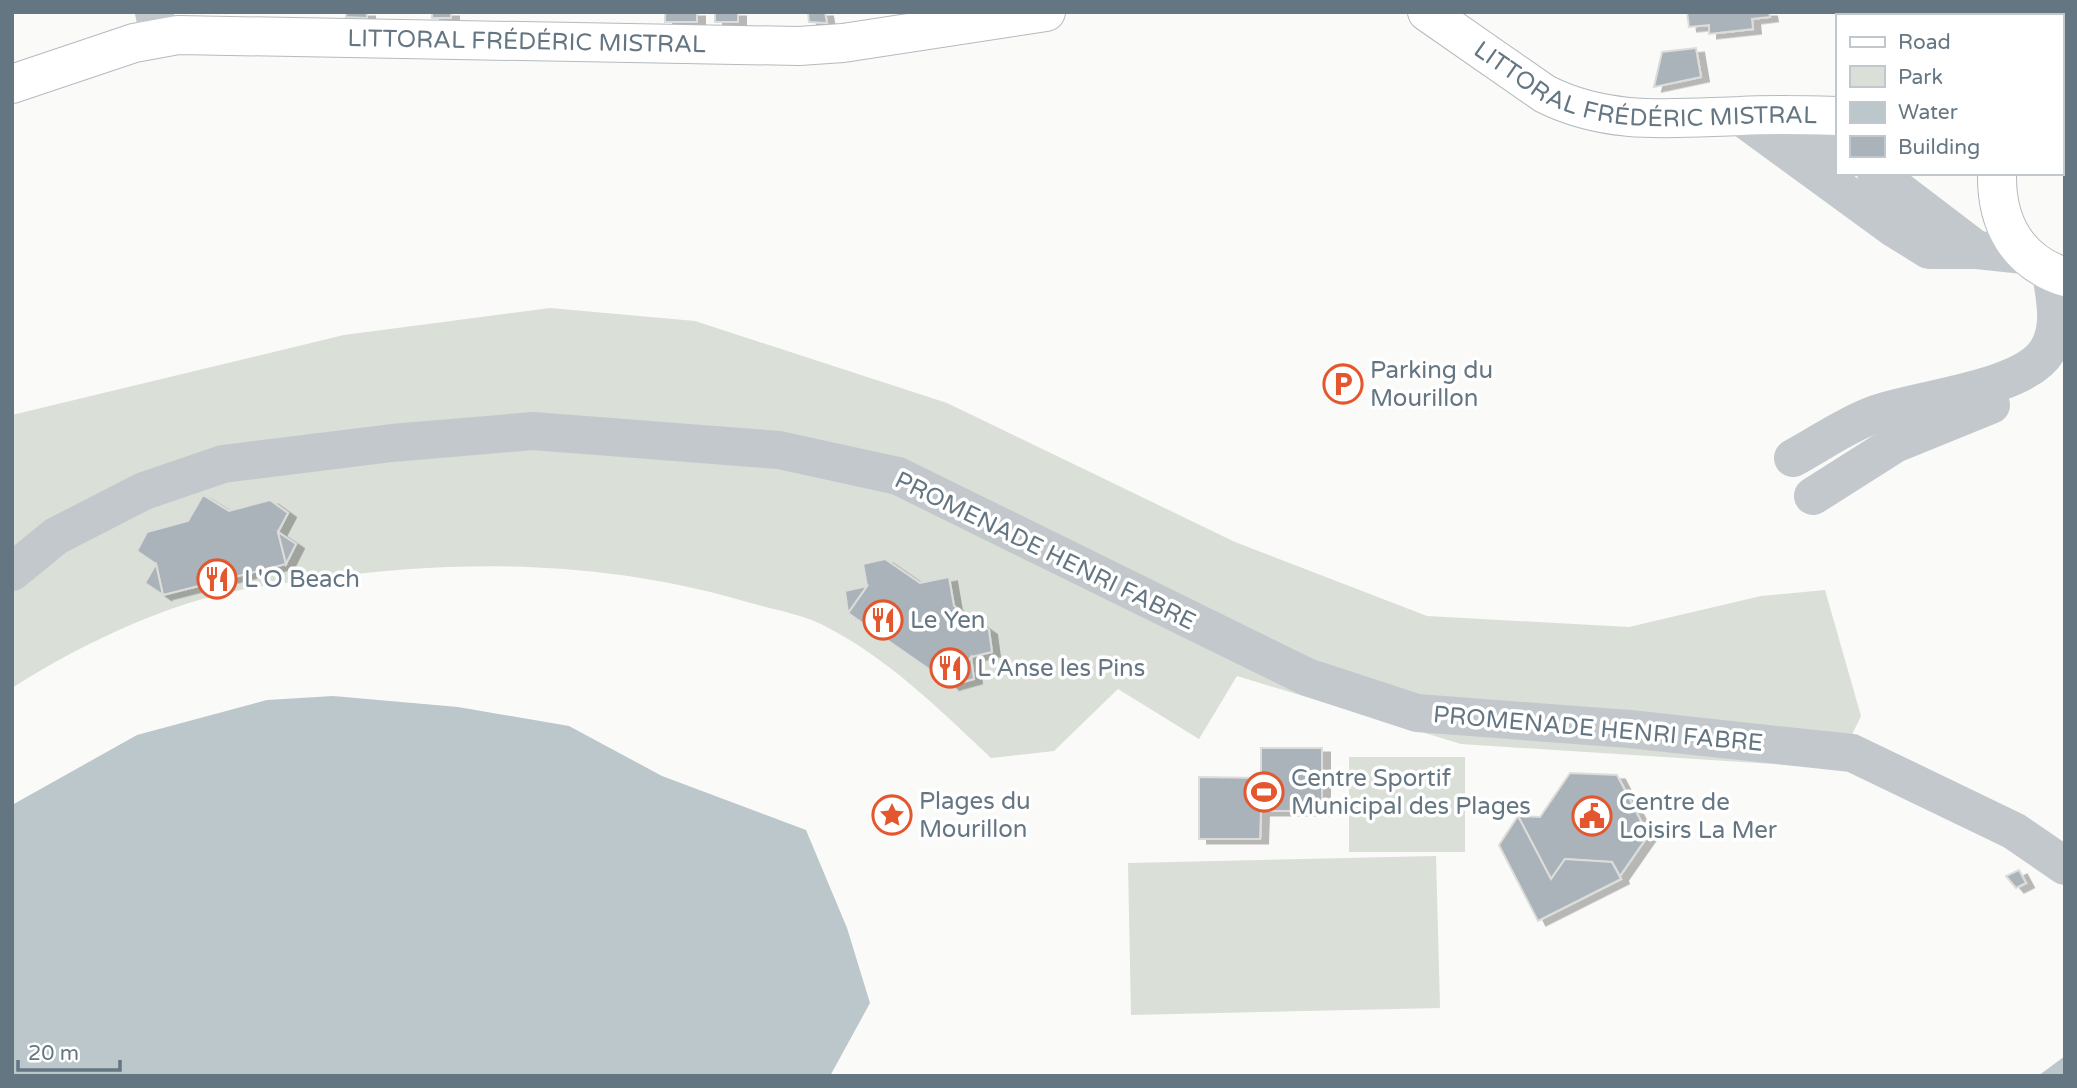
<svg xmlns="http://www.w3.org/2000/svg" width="2077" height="1088" font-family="'Varela Round',sans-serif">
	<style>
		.green { fill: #dadfd7 }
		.water { fill: #bbc7cb }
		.building { fill: #aab3b9; stroke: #dcdcda; stroke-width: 2; filter: url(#shadow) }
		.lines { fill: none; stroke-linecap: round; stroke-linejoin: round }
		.major-casing { stroke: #b5babe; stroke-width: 40 }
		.minor { stroke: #c3c8cc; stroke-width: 38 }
		.major { stroke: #fff; stroke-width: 38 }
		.labels { text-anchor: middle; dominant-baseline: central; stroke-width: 7; stroke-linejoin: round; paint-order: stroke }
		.street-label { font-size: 24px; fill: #657683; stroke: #fff }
		.poi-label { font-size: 24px; fill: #657683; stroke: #fff; text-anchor: start }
	</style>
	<defs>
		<filter id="shadow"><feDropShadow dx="8" dy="4.5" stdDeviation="0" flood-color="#0004"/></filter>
	</defs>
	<rect width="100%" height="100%" fill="#fafaf8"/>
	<!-- green -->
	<g class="green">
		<path d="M550,308L695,321L947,403L1235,542L1427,616L1629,627L1761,596L1825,590L1861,716L1836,768L1461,744L1237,676L1199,739L1118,689L1054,751L991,758C938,708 887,657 821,624C797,613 766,608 740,600C604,561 464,559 324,578C283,583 239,588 199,600C137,618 66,653 12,688V415L344,335Z"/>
		<path d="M1465,757V852H1349V757Z"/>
		<path d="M1436,856L1440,1008L1131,1015L1128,863Z"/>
	</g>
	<!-- water -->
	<g class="water">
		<path d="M333,696L458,707L569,726L662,776L806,830L847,928L870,1003L830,1076H12V805L137,735L267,700Z"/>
		<path d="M2065,1056V1076H2038Z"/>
	</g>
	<!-- building -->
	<g class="building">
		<path d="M346,12H367V18L346,17Z"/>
		<rect x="432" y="12" width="19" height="6"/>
		<rect x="665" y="12" width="32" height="10"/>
		<rect x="715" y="12" width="23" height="10"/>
		<path d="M808,12H825L827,23L809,22Z"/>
		<path d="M1687,12H1769L1770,17L1752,19L1753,29L1709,34V25L1689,27Z"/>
		<path d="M1964,12H1991L1992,16H1950Z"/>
		<path d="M1696,48L1701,77L1654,87L1662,52Z"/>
		<path d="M203,495L229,511L270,500L288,513L278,532L286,564L163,595L156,564L137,551L147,532L188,521Z"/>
		<path d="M278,532L296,544L286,564Z"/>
		<path d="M885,559L920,583L949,577L954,606L989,630L992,652L971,657L952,685L848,613L867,586L863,564Z"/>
		<path d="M156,564L163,595L145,583Z"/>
		<path d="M867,586L848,613L845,591Z"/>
		<path d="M971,657L974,679L952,685Z"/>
		<path d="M1261,748H1322V811H1261L1260,839H1199V777L1261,778Z"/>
		<path d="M1570,773L1617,775L1642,823L1656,824L1620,876L1612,862L1565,859L1551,879L1518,816L1540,817Z"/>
		<path d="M1518,816L1551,879L1565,859L1612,862L1621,879L1538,921L1499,845Z"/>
		<path d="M2019,870L2026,883L2016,888L2006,876Z"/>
	</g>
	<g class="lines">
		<!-- major casing -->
		<g class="major-casing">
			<g id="major">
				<path id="s1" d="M1427,12L1545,94C1609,126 1672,118 1740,116C1773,114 1805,115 1837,116"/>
				<path id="s2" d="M12,84L134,43L178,35L799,46L843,43L1046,12"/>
				<path d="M2061,99H2065"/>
				<path d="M1997,173C1996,223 2016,261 2065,277"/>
			</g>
		</g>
		<!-- minor -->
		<g class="minor">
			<path d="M154,12L159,37"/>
			<path d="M1793,114L1837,146"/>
			<path d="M1740,116L1892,227L1929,250H1977L2024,255"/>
			<path d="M1876,173L1977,250"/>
			<path d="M1793,458C1819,444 1846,425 1873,415C1915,399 2024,390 2047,351C2062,327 2055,299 2051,273"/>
			<path d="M1813,496L1895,444L1991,405"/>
			<path d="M12,572L56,536L144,491L223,464L392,443L533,431L779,450L898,476L1307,677L1417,713L1629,729L1852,753L2014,831L2065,866"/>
		</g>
		<!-- major -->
		<use href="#major" class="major"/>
	</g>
	<!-- icons -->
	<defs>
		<g id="parking-ring" transform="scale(2.0125)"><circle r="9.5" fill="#fff" stroke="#e4572e" stroke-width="1.5"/><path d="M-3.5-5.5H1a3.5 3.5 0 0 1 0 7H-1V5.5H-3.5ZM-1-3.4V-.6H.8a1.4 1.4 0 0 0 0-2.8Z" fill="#e4572e"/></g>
		<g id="restaurant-ring" transform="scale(2.0125)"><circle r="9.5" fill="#fff" stroke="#e4572e" stroke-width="1.5"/><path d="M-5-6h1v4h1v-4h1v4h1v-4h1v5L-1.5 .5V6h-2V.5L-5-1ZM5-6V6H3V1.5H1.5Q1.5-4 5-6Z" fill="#e4572e"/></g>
		<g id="stadium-ring" transform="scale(2.0125)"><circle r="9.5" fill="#fff" stroke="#e4572e" stroke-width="1.5"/><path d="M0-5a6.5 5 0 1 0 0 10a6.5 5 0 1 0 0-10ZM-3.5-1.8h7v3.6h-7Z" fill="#e4572e"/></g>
		<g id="sight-ring" transform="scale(2.0125)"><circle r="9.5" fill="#fff" stroke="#e4572e" stroke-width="1.5"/><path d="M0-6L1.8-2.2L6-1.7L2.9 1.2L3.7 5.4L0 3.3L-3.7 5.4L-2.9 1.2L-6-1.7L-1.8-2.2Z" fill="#e4572e"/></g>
		<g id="civic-ring" transform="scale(2.0125)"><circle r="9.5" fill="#fff" stroke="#e4572e" stroke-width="1.5"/><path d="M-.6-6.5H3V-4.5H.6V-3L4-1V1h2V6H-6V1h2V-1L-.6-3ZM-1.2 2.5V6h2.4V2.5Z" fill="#e4572e"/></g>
	</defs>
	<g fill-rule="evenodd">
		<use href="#parking-ring" x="1343" y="384"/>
		<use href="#restaurant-ring" x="217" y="579"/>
		<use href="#restaurant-ring" x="883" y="620"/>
		<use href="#restaurant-ring" x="950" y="668"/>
		<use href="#stadium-ring" x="1264" y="792"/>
		<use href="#sight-ring" x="892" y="815"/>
		<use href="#civic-ring" x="1592" y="816"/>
	</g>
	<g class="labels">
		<!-- street labels -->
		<g class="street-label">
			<text stroke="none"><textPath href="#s2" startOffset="522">LITTORAL FRÉDÉRIC MISTRAL</textPath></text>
			<text stroke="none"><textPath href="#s1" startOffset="240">LITTORAL FRÉDÉRIC MISTRAL</textPath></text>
			<text transform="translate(1045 551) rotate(26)">PROMENADE HENRI FABRE</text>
			<text transform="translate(1598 729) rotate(5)">PROMENADE HENRI FABRE</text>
		</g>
		<!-- poi labels -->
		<g class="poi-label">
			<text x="1370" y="370">Parking du<tspan x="1370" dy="28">Mourillon</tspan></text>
			<text x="244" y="579">L'O Beach</text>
			<text x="910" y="620">Le Yen</text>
			<text x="977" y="668">L'Anse les Pins</text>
			<text x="1291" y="778">Centre Sportif<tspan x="1291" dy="28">Municipal des Plages</tspan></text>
			<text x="919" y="801">Plages du<tspan x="919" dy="28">Mourillon</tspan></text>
			<text x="1619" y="802">Centre de<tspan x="1619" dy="28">Loisirs La Mer</tspan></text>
		</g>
	</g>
	<!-- border -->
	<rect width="2077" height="1088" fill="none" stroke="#657683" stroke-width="28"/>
	<!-- legend -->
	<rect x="1836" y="14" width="228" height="161" fill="#ffffff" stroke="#c1c8cd" stroke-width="2"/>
	<rect x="1850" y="37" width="35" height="10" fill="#ffffff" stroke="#c1c8cd" stroke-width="2"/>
	<text x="1898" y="49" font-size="21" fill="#657683">Road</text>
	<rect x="1850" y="66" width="35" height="21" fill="#dadfd7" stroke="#c1c8cd" stroke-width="2"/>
	<text x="1898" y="84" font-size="21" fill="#657683">Park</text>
	<rect x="1850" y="102" width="35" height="21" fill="#bbc7cb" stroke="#c1c8cd" stroke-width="2"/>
	<text x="1898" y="119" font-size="21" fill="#657683">Water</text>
	<rect x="1850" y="136" width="35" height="21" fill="#aab3b9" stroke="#c1c8cd" stroke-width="2"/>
	<text x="1898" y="154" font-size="21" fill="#657683">Building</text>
	<!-- scale -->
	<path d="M18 1060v10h102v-10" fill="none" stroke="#657683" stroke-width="3.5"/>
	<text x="28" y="1060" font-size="21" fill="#657683" stroke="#ffffff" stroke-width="5" paint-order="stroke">20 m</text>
</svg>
